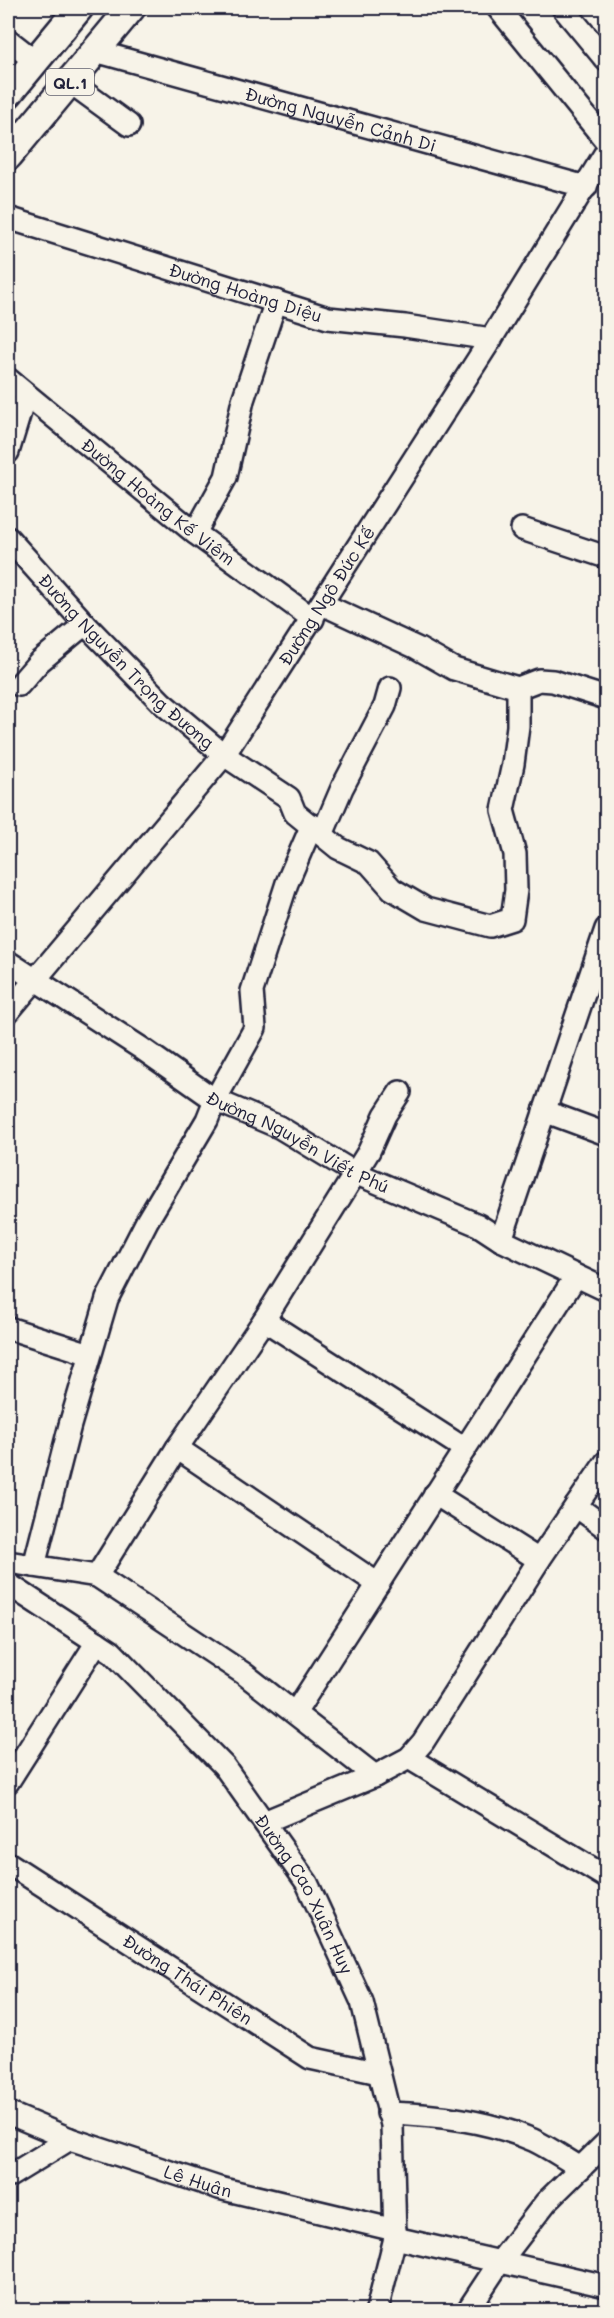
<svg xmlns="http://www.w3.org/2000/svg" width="614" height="2318" font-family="Mali,sans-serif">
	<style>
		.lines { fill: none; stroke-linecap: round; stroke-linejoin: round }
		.minor-casing { stroke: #22223b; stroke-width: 26 }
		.major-casing { stroke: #22223b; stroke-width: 32 }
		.minor { stroke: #f7f3e8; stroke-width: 21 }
		.major { stroke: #f7f3e8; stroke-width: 27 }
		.labels { text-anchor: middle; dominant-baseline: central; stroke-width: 4.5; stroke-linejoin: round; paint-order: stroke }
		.shield { fill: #f7f3e8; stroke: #62616f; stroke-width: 1.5 }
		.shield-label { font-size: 16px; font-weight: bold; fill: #22223b }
		.street-label { font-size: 18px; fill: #22223b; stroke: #f7f3e8 }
	</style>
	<rect width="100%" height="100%" fill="#f7f3e8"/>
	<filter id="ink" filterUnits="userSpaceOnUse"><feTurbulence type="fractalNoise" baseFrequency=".0167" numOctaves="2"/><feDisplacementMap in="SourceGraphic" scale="12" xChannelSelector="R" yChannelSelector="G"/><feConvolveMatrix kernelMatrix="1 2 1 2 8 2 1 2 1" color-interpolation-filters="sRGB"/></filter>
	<g filter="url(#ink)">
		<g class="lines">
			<!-- minor casing -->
			<g class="minor-casing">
				<g id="minor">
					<path d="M498,8L606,141"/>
					<path d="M563,8L606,60"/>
					<path d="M8,40L35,61"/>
					<path id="s1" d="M95,51L586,187"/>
					<path d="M70,82L129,125"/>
					<path id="s2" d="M8,218L328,318L405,326L491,339"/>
					<path id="s3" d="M8,379L195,533L313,619"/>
					<path d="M8,452L25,396"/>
					<path d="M522,529L606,557"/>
					<path d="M195,533L226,477L243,400L276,301"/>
					<path id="s4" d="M8,538L85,624L162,703L224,755L289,798L295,813L338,848L369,863L392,889L426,909L490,926L512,919L516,890L515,854L503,810L513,764L518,726V688"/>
					<path d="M322,604L417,648L454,669L518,688L539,680L553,681L606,698"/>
					<path d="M19,685L39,662L85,624"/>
					<path id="s5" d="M8,962L141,1048L215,1100L279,1127L355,1173L478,1225L501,1240L606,1290"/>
					<path id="s6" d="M8,1012L224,755L491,339L606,152"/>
					<path d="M544,1111L606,1134"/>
					<path d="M501,1240L606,929"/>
					<path d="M264,1320L465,1449"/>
					<path d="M8,1328L90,1354"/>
					<path d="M177,1448L378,1584"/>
					<path d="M435,1494L539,1560"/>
					<path d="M576,1506L606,1528"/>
					<path d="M8,1562L97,1576L243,1673L375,1776"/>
					<path d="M34,1566L70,1425L107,1299L147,1221L207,1120L215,1100L255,1028L252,991L287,883L312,825L324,830L342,788L385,706L390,688"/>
					<path d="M97,1576L177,1448L264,1320L369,1151L385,1115L400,1092"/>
					<path id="s7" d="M8,1584L112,1652L224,1766L307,1883L362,2002L392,2125L395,2238L377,2310"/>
					<path d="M295,1713L576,1276"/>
					<path d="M409,1758L606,1877"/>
					<path d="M8,1782L97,1642"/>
					<path d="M264,1822L375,1776L409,1758L423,1742L539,1560L606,1462"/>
					<path id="s8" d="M8,1863L310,2058L379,2073"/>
					<path id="s9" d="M8,2113L70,2139L219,2188L395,2230"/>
					<path d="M388,2113C438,2115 486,2120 533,2140C550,2148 565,2159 581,2168"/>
					<path d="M8,2177L70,2139"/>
					<path d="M395,2238L606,2286"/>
					<path d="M468,2310L499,2263L546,2202L606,2143"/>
				</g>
			</g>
			<!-- major casing -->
			<g class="major-casing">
				<g id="major">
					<path d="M8,94L79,8"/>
					<path d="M8,156L131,8"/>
				</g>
			</g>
			<!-- minor -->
			<use href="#minor" class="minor"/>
			<!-- major -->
			<use href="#major" class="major"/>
		</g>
	</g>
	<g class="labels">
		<!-- shield labels -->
		<rect class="shield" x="46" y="69" width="48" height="26" rx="4.5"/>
		<g class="shield-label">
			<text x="70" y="82">QL.1</text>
		</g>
		<!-- street labels -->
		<g class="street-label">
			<text stroke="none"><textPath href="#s1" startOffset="255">Đường Nguyễn Cảnh Dị</textPath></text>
			<text stroke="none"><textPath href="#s2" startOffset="249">Đường Hoàng Diệu</textPath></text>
			<text stroke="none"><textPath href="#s3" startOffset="194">Đường Hoàng Kế Viêm</textPath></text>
			<text stroke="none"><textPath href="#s6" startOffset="525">Đường Ngô Đức Kế</textPath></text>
			<text stroke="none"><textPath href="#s4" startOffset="171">Đường Nguyễn Trọng Đương</textPath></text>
			<text stroke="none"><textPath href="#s5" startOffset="342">Đường Nguyễn Viết Phú</textPath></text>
			<text stroke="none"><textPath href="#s7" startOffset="436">Đường Cao Xuân Huy</textPath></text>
			<text stroke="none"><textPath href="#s8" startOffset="214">Đường Thái Phiên</textPath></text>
			<text stroke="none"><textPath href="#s9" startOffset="202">Lê Huân</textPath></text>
		</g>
	</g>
	<!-- margin -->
	<rect width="614" height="2318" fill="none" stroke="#f7f3e8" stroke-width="30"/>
	<rect x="15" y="15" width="584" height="2288" fill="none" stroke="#22223b" stroke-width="2" filter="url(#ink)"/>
</svg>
